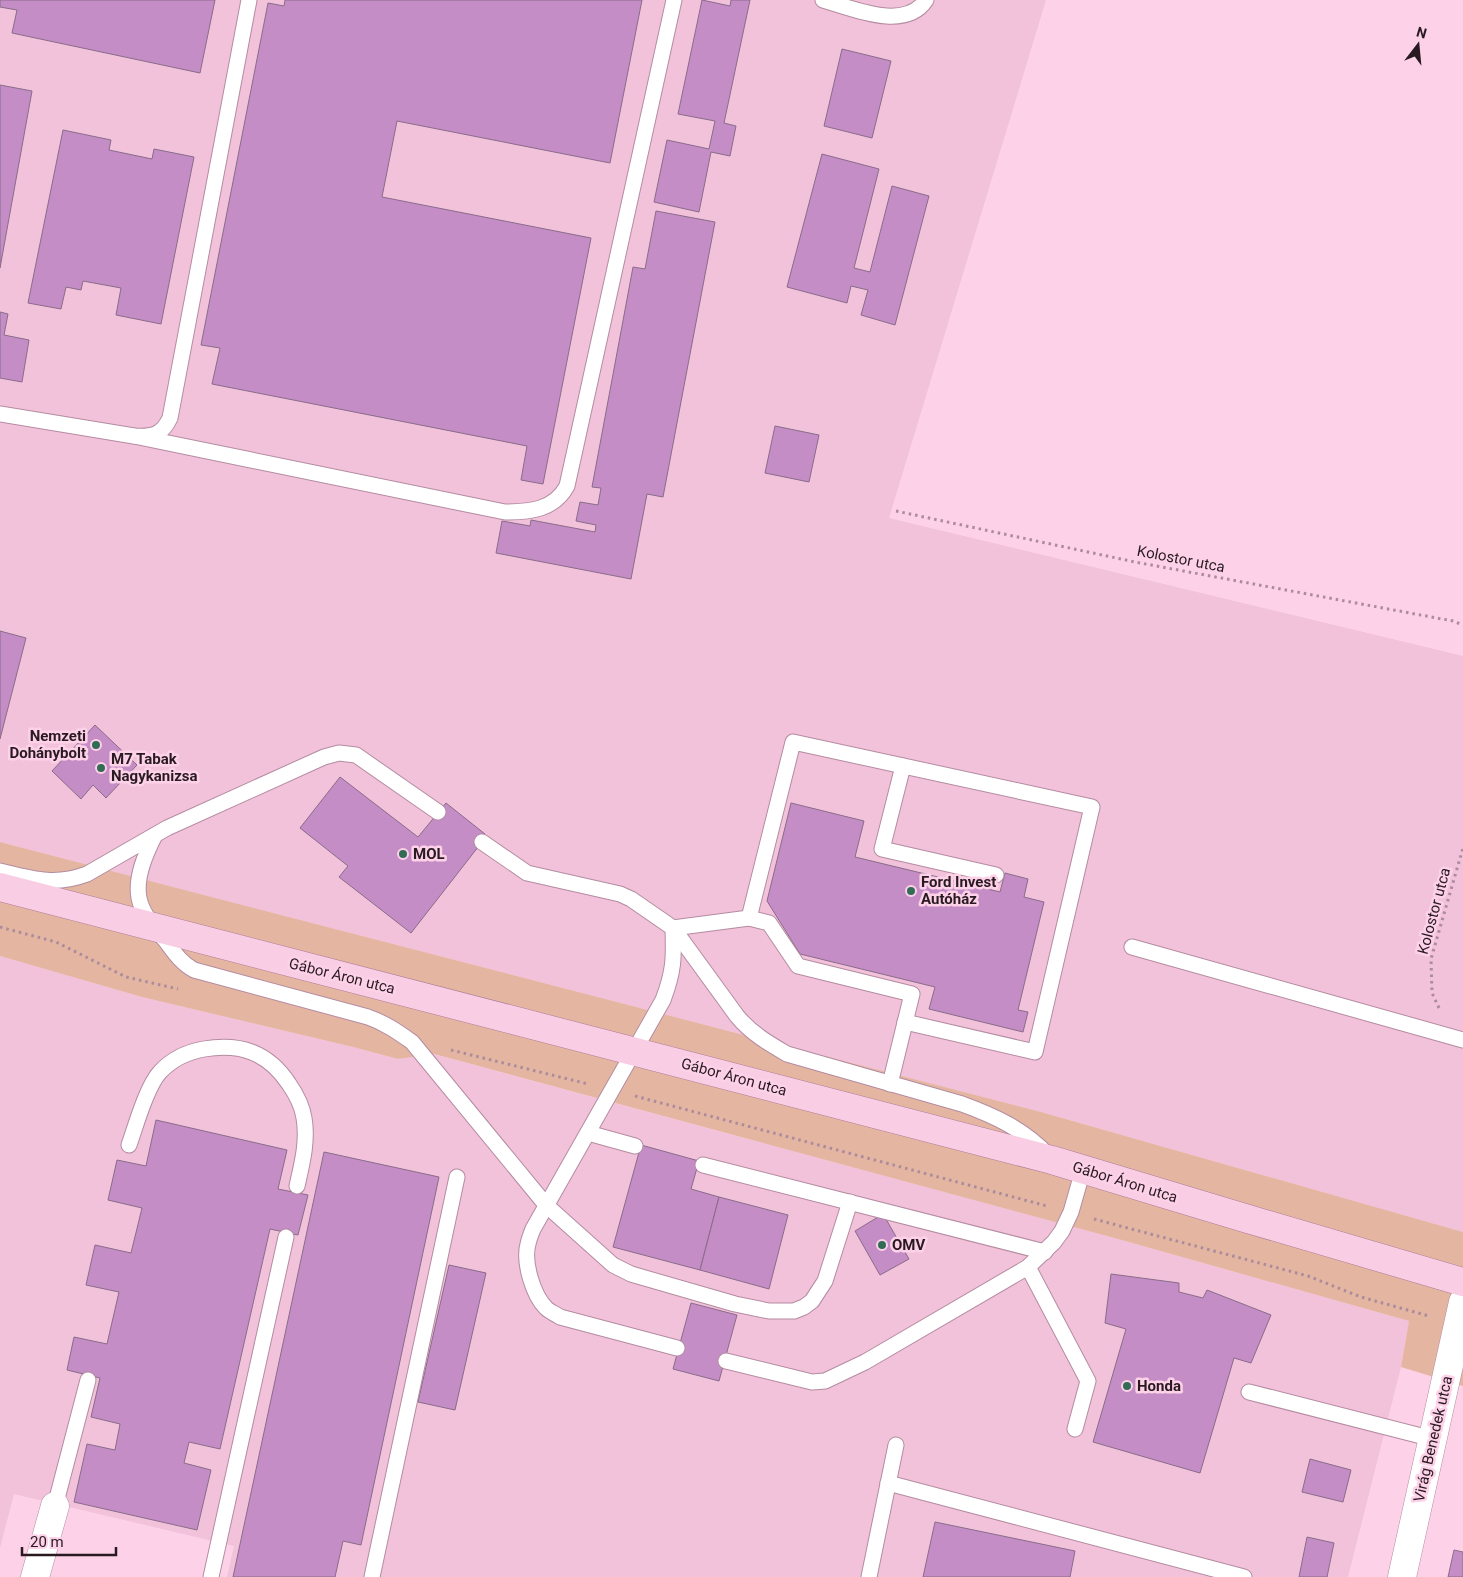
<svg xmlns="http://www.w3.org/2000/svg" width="1463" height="1577" font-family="Roboto,sans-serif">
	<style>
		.built { fill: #f2c1da }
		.green { fill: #e4b6a1 }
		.building { fill: #c58dc6; stroke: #896c89 }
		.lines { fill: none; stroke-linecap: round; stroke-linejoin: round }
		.lane-casing { stroke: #b48ca1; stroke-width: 17 }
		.street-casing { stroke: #b48ca1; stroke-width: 29 }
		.primary-casing { stroke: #ae7a96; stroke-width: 29 }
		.path { stroke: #ab8b9c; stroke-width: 3; stroke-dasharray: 2.5 4; stroke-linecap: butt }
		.lane { stroke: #fff; stroke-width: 15 }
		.street { stroke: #fff; stroke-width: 28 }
		.primary { stroke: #f9cee5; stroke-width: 28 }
		.poi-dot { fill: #326c56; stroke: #fdd2e8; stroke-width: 2 }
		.labels { text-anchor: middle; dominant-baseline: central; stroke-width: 5; stroke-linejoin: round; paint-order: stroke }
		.street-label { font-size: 15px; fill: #291a22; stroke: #fdd2e8 }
		.poi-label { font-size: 15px; font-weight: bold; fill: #291a22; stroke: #fdd2e8; text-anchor: start }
	</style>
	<rect width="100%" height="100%" fill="#fdd2e8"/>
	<!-- built -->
	<g class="built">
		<path d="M0,0H1046L889,518L1463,656V1232L1041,1112L0,842Z"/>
		<path d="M0,956L142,997L353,1047L398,1059L433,1054L1118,1239L1409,1321L1401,1367L1348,1577H227L234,1546L14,1494L0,1548Z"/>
	</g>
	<!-- green -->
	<path class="green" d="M0,842L1041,1112L1463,1232V1386L1401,1367L1409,1321L1118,1239L434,1054L398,1059L353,1047L142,997L0,956Z"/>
	<!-- building -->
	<g class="building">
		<path d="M0,0H215L200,73L12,33L17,10L0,7Z"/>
		<path d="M285,0H642L610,163L397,121L382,197L591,238L543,484L521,480L527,446L212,384L220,348L201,345L268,3L284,6Z"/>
		<path d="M702,0L730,6L731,0H750L724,123L736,126L730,156L711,152L699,212L654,202L667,140L709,149L715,121L678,114Z"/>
		<path d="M842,49L891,61L872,138L824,126Z"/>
		<path d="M0,85L32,91L0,268Z"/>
		<path d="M63,130L111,140L109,150L152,159L154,149L194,157L161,324L116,315L121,288L83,281L81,290L66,287L61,309L28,303Z"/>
		<path d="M822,154L879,169L854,268L870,272L892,186L929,196L895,325L861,315L868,290L851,286L847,303L787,287Z"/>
		<path d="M656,211L715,222L663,497L647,494L631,579L496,553L502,521L530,526L531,520L595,532L596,525L576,521L580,502L598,505L601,488L592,487L633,267L645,269Z"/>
		<path d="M0,312L8,314L4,335L29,340L22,382L0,378Z"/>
		<path d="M775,426L819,435L809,482L765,473Z"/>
		<path d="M0,631L26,638L0,739Z"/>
		<path d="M95,725L137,765L106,798L93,785L81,799L52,771Z"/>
		<path d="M340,777L418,837L446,803L485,834L482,842L411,933L339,877L348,866L300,828Z"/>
		<path d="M791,803L864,821L855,857L1000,892L1005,873L1028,879L1024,897L1044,902L1018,1010L1028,1012L1023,1032L929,1009L935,987L800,954L767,901Z"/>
		<path d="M156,1120L287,1150L278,1189L308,1195L298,1235L270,1229L220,1449L189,1442L184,1463L211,1470L197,1530L74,1502L87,1444L115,1450L120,1424L91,1417L100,1378L67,1370L74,1337L107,1344L119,1292L86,1285L95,1245L131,1253L142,1208L108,1200L117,1160L146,1166Z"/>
		<path d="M641,1145L699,1161L691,1189L719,1197L700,1270L613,1247Z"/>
		<path d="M324,1152L439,1177L361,1545L343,1541L335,1577H233Z"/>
		<path d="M719,1197L788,1215L769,1289L700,1270Z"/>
		<path d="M883,1214L909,1259L880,1275L855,1231Z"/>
		<path d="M449,1265L486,1273L455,1410L418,1402Z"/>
		<path d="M1111,1274L1179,1283V1292L1203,1298L1207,1290L1271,1315L1251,1363L1234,1358L1200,1473L1093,1442L1126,1329L1105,1323Z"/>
		<path d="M691,1303L737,1315L719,1381L673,1369Z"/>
		<path d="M1310,1459L1351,1470L1343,1502L1302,1492Z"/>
		<path d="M935,1522L1075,1551L1070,1577H923Z"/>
		<path d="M1307,1537L1334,1543L1327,1577H1299Z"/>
		<path d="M1454,1550L1463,1552V1577H1448Z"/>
	</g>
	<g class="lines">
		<!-- lane casing -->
		<g class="lane-casing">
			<g id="lane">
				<path d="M823,0C852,8 905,32 926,0"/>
				<path d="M0,414L134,436C153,437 162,435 170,418L249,0"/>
				<path d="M134,436L505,512C530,512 554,510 567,486L674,0"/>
				<path d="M903,766L882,849L996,875"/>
				<path d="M155,835C146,853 135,877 139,898C142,914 155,928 165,940C174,952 181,963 194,970L368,1017C385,1023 398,1032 412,1042L546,1205L613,1265L631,1274L735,1304L769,1311H794L804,1307L812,1301L825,1281L850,1202"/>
				<path d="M482,842L527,873L620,894L631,899L673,928L737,1016C751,1033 768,1043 787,1054L962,1104C995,1116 1023,1129 1048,1155"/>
				<path d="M0,871C33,879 55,886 87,874L167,828L324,757L339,753L356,755L438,812"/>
				<path d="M749,918L793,742L1092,807L1035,1052L905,1022"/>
				<path d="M1132,947L1463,1040"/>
				<path d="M588,1133L635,1146"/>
				<path d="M129,1145C136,1125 147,1086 160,1072C172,1059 187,1052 204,1049C240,1043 268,1052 289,1084C296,1094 302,1105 304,1118C308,1141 302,1164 297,1186"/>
				<path d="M703,1165L1045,1252"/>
				<path d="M1028,1267L1088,1381L1075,1429"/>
				<path d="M677,1348L560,1317C556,1314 550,1312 546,1308C533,1295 523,1262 528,1244C529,1239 531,1234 533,1229L663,1000C674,971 674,958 673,928L749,918L769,923L798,966L912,994L890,1084"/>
				<path d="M726,1361L812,1382L825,1381L865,1362L1028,1267L1054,1242L1062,1231L1071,1212L1083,1170"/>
				<path d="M1249,1392L1433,1439"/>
				<path d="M888,1483L1244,1577"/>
				<path d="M55,1506L88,1380"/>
				<path d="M211,1577L286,1237"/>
				<path d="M372,1577L457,1177"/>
				<path d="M869,1577L896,1445"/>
			</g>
		</g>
		<!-- street casing -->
		<g class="street-casing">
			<g id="street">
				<path d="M35,1577L55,1506"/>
				<path d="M1402,1577L1463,1302"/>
			</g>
		</g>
		<!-- primary casing -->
		<g class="primary-casing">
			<path id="primary" d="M0,887L1052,1160L1248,1219L1463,1282"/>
		</g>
		<!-- path -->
		<g class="path">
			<path d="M896,511L1135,562L1453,621L1463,625"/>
			<path d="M0,927L56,942L126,977L178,989"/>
			<path d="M1439,1008L1432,993L1431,959L1463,848"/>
			<path d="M451,1050L588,1084"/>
			<path d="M635,1096L1047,1206"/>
			<path d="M1094,1219L1308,1276L1361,1297L1429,1316"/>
		</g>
		<!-- lane -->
		<use href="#lane" class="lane"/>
		<!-- street -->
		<use href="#street" class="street"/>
		<!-- primary -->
		<use href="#primary" class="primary"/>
	</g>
	<!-- markers -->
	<g class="poi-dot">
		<circle cx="96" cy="745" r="5"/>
		<circle cx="101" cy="768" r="5"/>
		<circle cx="403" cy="854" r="5"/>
		<circle cx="911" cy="891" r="5"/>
		<circle cx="882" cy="1245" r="5"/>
		<circle cx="1127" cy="1386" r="5"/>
	</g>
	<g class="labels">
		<!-- street labels -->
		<g class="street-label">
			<text transform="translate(1181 559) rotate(11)">Kolostor utca</text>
			<text transform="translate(1434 911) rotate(-75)">Kolostor utca</text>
			<text transform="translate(342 976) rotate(14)">Gábor Áron utca</text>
			<text transform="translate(734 1077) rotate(15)">Gábor Áron utca</text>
			<text transform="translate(1125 1182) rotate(17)">Gábor Áron utca</text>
			<text transform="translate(1433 1439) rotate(-77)">Virág Benedek utca</text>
		</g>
		<!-- poi labels -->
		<g class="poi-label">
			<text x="86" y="736" text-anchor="end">Nemzeti<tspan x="86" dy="17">Dohánybolt</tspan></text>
			<text x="111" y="759">M7 Tabak<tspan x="111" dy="17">Nagykanizsa</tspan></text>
			<text x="413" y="854">MOL</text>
			<text x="921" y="882">Ford Invest<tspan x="921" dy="17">Autóház</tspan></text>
			<text x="892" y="1245">OMV</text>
			<text x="1137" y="1386">Honda</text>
		</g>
	</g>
	<!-- north arrow -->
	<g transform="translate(1418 45) rotate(16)" stroke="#fdd2e8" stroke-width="4" paint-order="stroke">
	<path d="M0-4L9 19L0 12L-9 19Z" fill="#291a22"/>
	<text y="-8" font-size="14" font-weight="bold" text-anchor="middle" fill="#291a22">N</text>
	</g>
	<!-- scale -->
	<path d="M22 1547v8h94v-8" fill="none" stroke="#291a22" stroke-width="2.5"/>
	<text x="30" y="1547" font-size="15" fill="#291a22" stroke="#fdd2e8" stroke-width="4" paint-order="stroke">20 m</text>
</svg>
